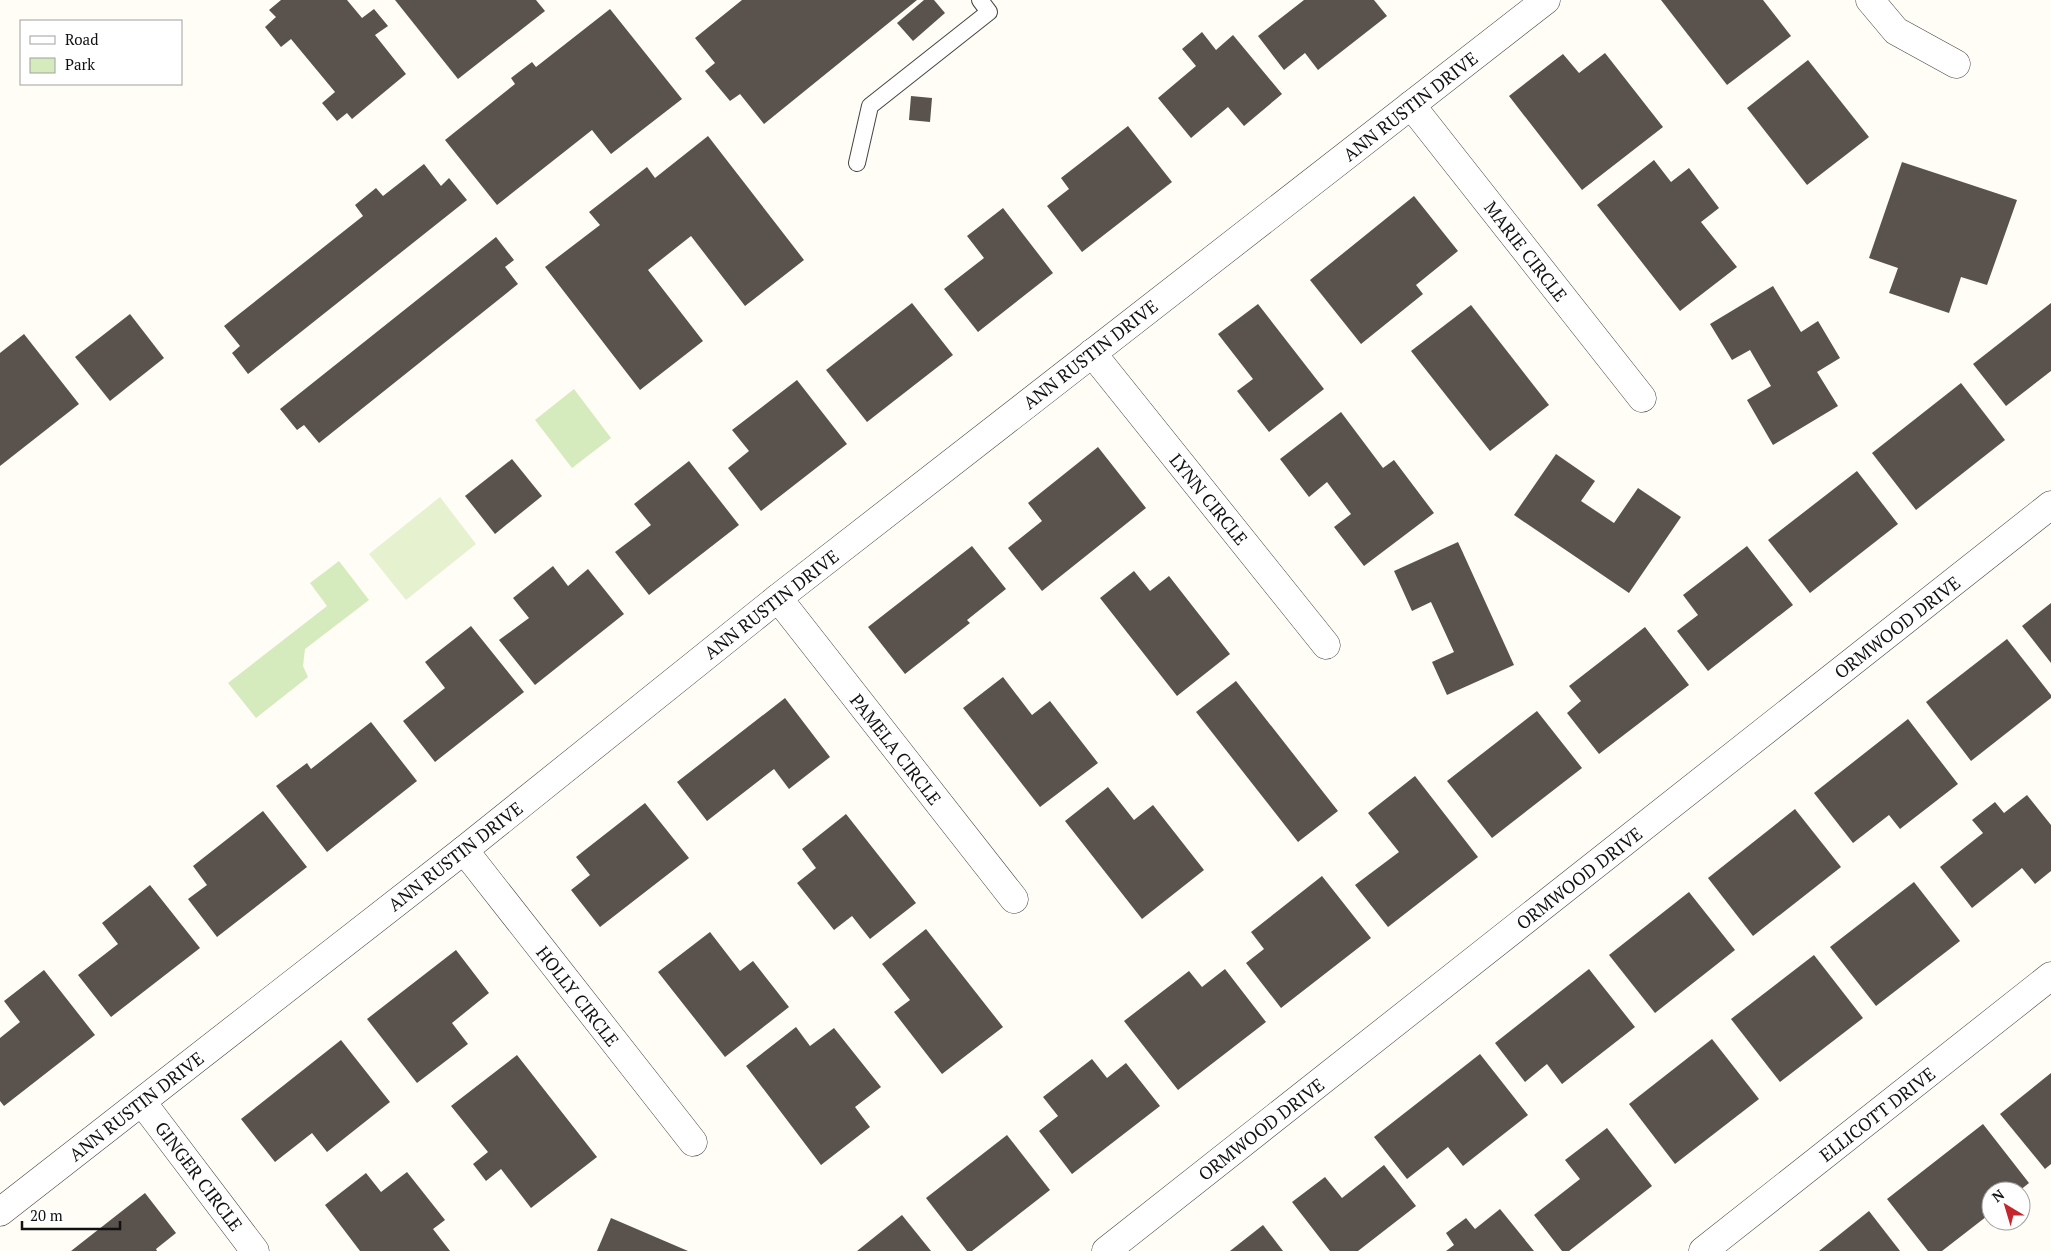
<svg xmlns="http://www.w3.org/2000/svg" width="2051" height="1251" font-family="'PT Serif',serif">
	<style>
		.green { fill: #d5ebbd }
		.pitch { fill: #e6f2cf }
		.building { fill: #5a524d }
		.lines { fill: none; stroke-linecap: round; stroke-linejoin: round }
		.service-casing { stroke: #444; stroke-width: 18 }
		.minor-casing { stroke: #444; stroke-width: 29 }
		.service { stroke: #fff; stroke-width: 16 }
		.minor { stroke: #fff; stroke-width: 28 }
		.labels { text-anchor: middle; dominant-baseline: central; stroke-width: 5; stroke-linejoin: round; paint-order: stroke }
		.street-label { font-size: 18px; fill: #111; stroke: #fff }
	</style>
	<rect width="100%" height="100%" fill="#fffdf5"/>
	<!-- green -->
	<g class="green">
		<path d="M574,389L611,438L572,468L535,420Z"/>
		<path d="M339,561L369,600L305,649L303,666L308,677L256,718L228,683L327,606L310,583Z"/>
	</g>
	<!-- pitch -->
	<path class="pitch" d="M440,497L476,544L406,600L369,554Z"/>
	<!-- building -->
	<g class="building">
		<path d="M281,0H347L362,18L374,9L388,26L375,35L406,74L352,119L347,113L337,121L322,103L335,92L291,39L281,47L265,27L276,17L269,10Z"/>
		<path d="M395,0H536L545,11L458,79Z"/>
		<path d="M742,0H917L764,124L740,94L730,101L705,71L715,63L695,38Z"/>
		<path d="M924,0H934L945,13L913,41L897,23Z"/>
		<path d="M1304,0H1374L1387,16L1318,70L1305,53L1284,70L1258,36Z"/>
		<path d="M1661,0H1763L1791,36L1727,85Z"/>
		<path d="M610,9L682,99L611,154L592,130L497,205L445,140L515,84L511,78L532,62L536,67Z"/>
		<path d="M1202,32L1216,50L1233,35L1282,94L1244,126L1228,107L1191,138L1158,98L1196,66L1182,49Z"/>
		<path d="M1605,53L1663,127L1582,190L1509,96L1563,54L1579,73Z"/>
		<path d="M1808,60L1869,137L1807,185L1747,108Z"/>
		<path d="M911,96L932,98L930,122L909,120Z"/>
		<path d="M1128,126L1172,182L1082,252L1047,206L1069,189L1061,178Z"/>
		<path d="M708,136L804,260L745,306L691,236L648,270L703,341L640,390L545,267L600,225L589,212L647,167L655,178Z"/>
		<path d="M1654,160L1671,182L1689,168L1719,208L1701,222L1737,267L1680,311L1597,205Z"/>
		<path d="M1902,162L2017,200L1987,285L1961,277L1949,313L1889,293L1898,268L1869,258Z"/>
		<path d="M424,164L441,186L449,178L467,200L248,374L232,353L240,346L224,326L363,216L355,205L376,188L383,196Z"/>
		<path d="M1414,196L1458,251L1416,285L1423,294L1361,344L1310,280Z"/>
		<path d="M1003,208L1053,273L978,332L944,289L984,258L967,236Z"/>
		<path d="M496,237L514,260L505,267L518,284L319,443L304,425L297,430L280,409Z"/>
		<path d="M1773,286L1801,332L1818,321L1840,358L1817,372L1838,406L1773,445L1747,400L1771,386L1750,350L1732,360L1710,324Z"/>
		<path d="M912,303L953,355L867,422L826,370Z"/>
		<path d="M2051,303V371L2006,406L1973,364Z"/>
		<path d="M1258,304L1324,389L1269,432L1237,391L1253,379L1218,334Z"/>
		<path d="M1471,305L1549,405L1490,451L1411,351Z"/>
		<path d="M130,314L164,358L110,401L75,357Z"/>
		<path d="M24,334L79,404L0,466V353Z"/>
		<path d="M797,380L847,444L761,511L728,468L749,451L732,430Z"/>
		<path d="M1961,383L2005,440L1916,510L1872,453Z"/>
		<path d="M1341,412L1383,468L1394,460L1434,513L1364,566L1334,527L1351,514L1327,482L1309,497L1280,459Z"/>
		<path d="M1098,447L1146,508L1042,591L1008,548L1042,521L1028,503Z"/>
		<path d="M1556,454L1595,481L1581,501L1614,523L1638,488L1681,517L1629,593L1514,515Z"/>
		<path d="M512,459L542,496L495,534L465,496Z"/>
		<path d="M689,461L739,525L649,595L615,552L651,525L634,504Z"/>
		<path d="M1857,471L1898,524L1810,593L1768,540Z"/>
		<path d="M1458,542L1514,665L1447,695L1432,662L1454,652L1431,602L1412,611L1394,571Z"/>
		<path d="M972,546L1006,589L967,620L970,623L905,674L868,627Z"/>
		<path d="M1747,546L1793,605L1708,671L1677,631L1698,615L1683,595Z"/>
		<path d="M553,566L568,586L588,569L624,614L535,685L499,640L529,618L513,598Z"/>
		<path d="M1134,571L1150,591L1169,576L1230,654L1177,696L1100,598Z"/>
		<path d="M2051,603V663L2022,626Z"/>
		<path d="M471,626L524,692L435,762L403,721L445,688L425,662Z"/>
		<path d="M1645,627L1689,685L1599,754L1567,713L1581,701L1569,686Z"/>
		<path d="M2007,639L2051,695V698L1971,761L1926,702Z"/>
		<path d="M1003,677L1032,715L1050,701L1098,763L1040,807L963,708Z"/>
		<path d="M1236,681L1338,811L1298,842L1196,712Z"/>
		<path d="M785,698L830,757L789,789L774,769L707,821L677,782Z"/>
		<path d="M1537,711L1582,768L1492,838L1447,781Z"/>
		<path d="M1908,719L1958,784L1900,829L1889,815L1853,843L1814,793Z"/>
		<path d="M371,722L417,781L327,852L276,786L307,763L311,769Z"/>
		<path d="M1415,776L1478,857L1388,927L1355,885L1399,852L1368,813Z"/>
		<path d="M1108,787L1134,820L1153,805L1204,870L1142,919L1065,821Z"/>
		<path d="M2027,795L2051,825V871L2035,884L2022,868L1972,908L1940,867L1983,833L1972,820L1995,802L2004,813Z"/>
		<path d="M645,803L689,858L600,927L571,890L590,875L576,857Z"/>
		<path d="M1795,809L1841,867L1753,936L1708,878Z"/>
		<path d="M263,811L307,867L217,937L188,899L207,885L193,866Z"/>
		<path d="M846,814L916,903L870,939L852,916L834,930L797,883L816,868L802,849Z"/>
		<path d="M1322,876L1371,938L1281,1008L1246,963L1264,949L1251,932Z"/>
		<path d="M1914,882L1960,941L1876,1006L1830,947Z"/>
		<path d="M150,885L200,948L111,1017L78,975L118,944L102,923Z"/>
		<path d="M1689,892L1735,950L1655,1013L1609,955Z"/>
		<path d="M926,929L1003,1027L942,1074L894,1012L910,1000L882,964Z"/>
		<path d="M710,932L740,971L753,961L789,1007L725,1057L658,972Z"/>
		<path d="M456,950L489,993L452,1023L468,1044L417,1083L367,1019Z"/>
		<path d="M1814,955L1863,1018L1780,1082L1731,1019Z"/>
		<path d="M1225,969L1266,1022L1178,1090L1124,1021L1189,971L1202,987Z"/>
		<path d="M1589,969L1635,1027L1562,1084L1547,1064L1525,1082L1495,1043Z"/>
		<path d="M44,970L95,1035L4,1106L0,1101V1038L20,1022L4,1001Z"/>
		<path d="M796,1027L810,1046L834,1028L881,1087L855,1107L870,1127L821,1165L746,1066Z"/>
		<path d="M1712,1039L1759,1099L1675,1164L1629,1104Z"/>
		<path d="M341,1040L390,1102L327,1152L312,1133L275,1162L241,1119Z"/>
		<path d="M1480,1054L1528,1115L1463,1166L1448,1147L1407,1179L1374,1137Z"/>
		<path d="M517,1055L597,1157L531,1208L501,1169L486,1181L473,1164L488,1152L451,1106Z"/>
		<path d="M1092,1059L1107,1078L1126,1063L1160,1106L1072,1174L1039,1131L1058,1116L1043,1097Z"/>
		<path d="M2051,1073V1164L2045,1169L2000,1114Z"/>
		<path d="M1983,1124L2029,1183L2019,1191H1991V1213L1942,1251H1928L1887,1199Z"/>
		<path d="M1607,1128L1652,1186L1569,1251H1562L1534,1215L1580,1179L1565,1160Z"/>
		<path d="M1007,1135L1050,1190L972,1251H967L926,1198Z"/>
		<path d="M1384,1165L1416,1206L1358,1251H1330L1292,1202L1325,1177L1342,1198Z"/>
		<path d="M407,1172L445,1220L433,1229L450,1251H360L325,1205L366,1173L381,1192Z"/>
		<path d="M145,1193L176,1233L156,1249L157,1251H71Z"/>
		<path d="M1500,1209L1534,1251H1446L1454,1245L1446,1233L1466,1218L1475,1229Z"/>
		<path d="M1869,1211L1900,1251H1819Z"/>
		<path d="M902,1215L931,1251H857Z"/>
		<path d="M611,1218L688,1251H597Z"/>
		<path d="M1263,1225L1283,1251H1230Z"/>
	</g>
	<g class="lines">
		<!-- service casing -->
		<g class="service-casing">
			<path id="service" d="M857,163L870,106L989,12L980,0"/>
		</g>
		<!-- minor casing -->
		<g class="minor-casing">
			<g id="minor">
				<path d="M1870,0L1896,31L1956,64"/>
				<path d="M1411,105L1642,398"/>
				<path d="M1092,353L1326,645"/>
				<path d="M778,598L1014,899"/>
				<path d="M464,850L693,1142"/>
				<path d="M142,1102L255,1251"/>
				<path d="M0,1212L464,850L778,598L1546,0"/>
				<path d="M1106,1251L2051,505"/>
				<path d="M1703,1251L2051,976"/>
			</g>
		</g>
		<!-- service -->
		<use href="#service" class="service"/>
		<!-- minor -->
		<use href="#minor" class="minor"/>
	</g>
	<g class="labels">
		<!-- street labels -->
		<g class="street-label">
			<text transform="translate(1410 106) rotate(-38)">ANN RUSTIN DRIVE</text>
			<text transform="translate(1526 251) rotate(52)">MARIE CIRCLE</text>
			<text transform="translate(1090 354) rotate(-38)">ANN RUSTIN DRIVE</text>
			<text transform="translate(1209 499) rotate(51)">LYNN CIRCLE</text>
			<text transform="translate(771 604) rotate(-38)">ANN RUSTIN DRIVE</text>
			<text transform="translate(1897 627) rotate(-38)">ORMWOOD DRIVE</text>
			<text transform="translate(896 749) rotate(52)">PAMELA CIRCLE</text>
			<text transform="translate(455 856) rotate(-38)">ANN RUSTIN DRIVE</text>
			<text transform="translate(1579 878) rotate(-38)">ORMWOOD DRIVE</text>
			<text transform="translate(578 996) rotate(52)">HOLLY CIRCLE</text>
			<text transform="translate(136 1106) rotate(-38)">ANN RUSTIN DRIVE</text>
			<text transform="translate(1877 1114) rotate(-38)">ELLICOTT DRIVE</text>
			<text transform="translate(1261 1129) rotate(-38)">ORMWOOD DRIVE</text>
			<text transform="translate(199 1176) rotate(53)">GINGER CIRCLE</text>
		</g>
	</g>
	<!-- legend -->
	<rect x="20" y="20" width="162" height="65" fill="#ffffff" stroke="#a0a0a0"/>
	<rect x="30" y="36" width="25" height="8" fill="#ffffff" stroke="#a0a0a0"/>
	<text x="65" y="45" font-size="15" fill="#111111">Road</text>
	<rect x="30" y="58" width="25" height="15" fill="#d5ebbd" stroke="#a0a0a0"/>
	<text x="65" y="70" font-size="15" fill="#111111">Park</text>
	<!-- north arrow -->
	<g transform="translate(2006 1206) rotate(322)"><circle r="24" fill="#ffffff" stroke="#a0a0a0"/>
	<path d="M0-4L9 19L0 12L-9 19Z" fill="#c4262e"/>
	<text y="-8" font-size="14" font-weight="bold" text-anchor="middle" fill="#111111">N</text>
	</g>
	<!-- scale -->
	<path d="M22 1221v8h98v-8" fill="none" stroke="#111111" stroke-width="2.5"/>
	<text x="30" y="1221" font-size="15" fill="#111111" stroke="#ffffff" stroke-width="4" paint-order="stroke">20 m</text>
</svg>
